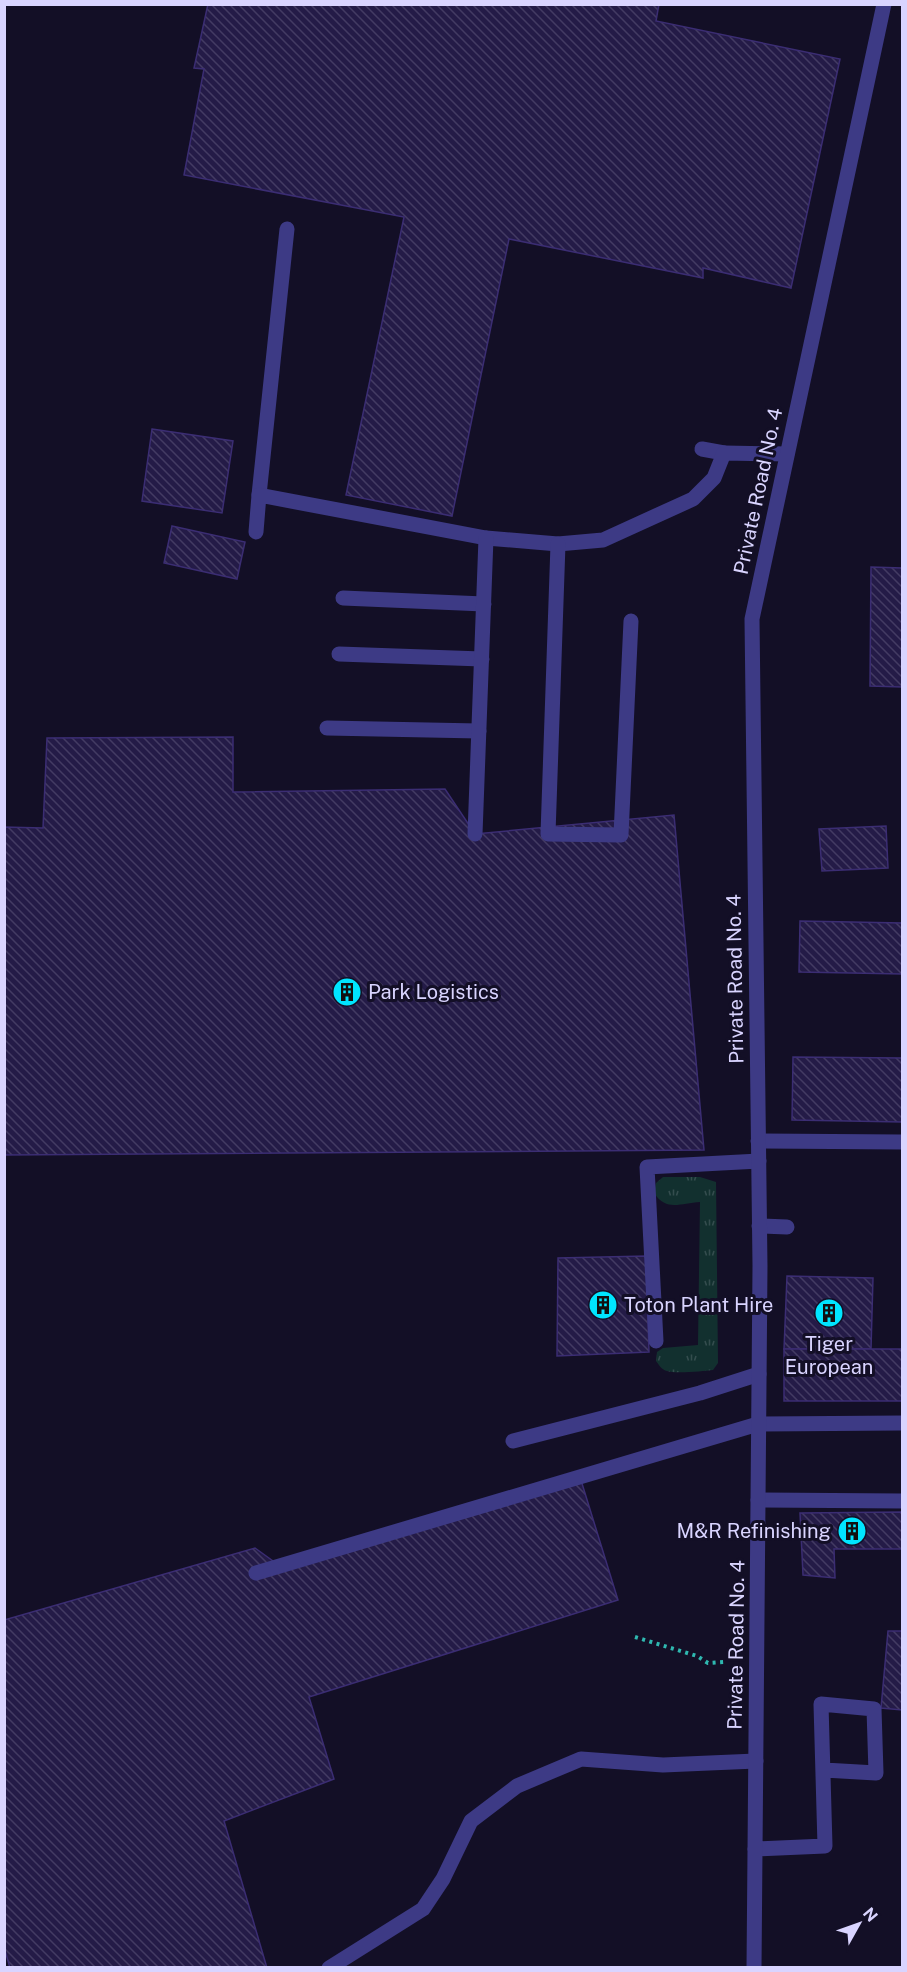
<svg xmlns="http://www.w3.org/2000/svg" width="907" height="1972" font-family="'Public Sans',sans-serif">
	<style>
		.grass { fill: url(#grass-tufts) }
		.building { fill: url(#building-back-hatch); stroke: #3b2d73; stroke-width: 1.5 }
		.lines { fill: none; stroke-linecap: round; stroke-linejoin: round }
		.path { stroke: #2fb8b0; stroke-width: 4; stroke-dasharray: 3 4.5; stroke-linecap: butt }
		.minor { stroke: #3d3a85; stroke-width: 15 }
		.labels { text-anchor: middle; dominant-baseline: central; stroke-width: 6; stroke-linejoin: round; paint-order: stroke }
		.street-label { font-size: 20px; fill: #d9d4ff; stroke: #130f26 }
		.poi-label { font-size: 20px; fill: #d9d4ff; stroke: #130f26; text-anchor: start }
	</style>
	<defs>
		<pattern id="grass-tufts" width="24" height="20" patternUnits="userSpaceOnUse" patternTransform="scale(1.5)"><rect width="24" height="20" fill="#12302f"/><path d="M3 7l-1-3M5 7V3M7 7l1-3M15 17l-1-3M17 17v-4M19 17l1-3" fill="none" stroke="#344d4e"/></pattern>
		<pattern id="building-back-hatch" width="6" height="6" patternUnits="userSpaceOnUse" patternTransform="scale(1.5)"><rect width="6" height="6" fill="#241b47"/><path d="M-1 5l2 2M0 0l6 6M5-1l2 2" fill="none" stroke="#433b63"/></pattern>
	</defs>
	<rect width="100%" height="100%" fill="#130f26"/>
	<!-- grass -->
	<path class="grass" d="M663,1177H700L716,1182L718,1363L713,1370C704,1371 675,1374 667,1371C662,1370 659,1365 656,1361L657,1352L663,1348L698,1345L700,1202C680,1203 667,1212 654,1193L656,1183Z"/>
	<!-- building -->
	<g class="building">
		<path d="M208,4H659L656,21L840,59L791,288L703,268V278L509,239L452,516L346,495L404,217L184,175L204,69L194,68Z"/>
		<path d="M152,429L233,441L222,513L142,501Z"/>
		<path d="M172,526L245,542L237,579L164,563Z"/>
		<path d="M871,567L902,568V687L870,686Z"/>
		<path d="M233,737V792L445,789L475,834L674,815L704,1150L4,1155V827L43,828L47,738Z"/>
		<path d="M886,826L888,868L822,871L819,829Z"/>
		<path d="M800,921L902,923V974L799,972Z"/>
		<path d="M793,1057L902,1058V1122L792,1120Z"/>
		<path d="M646,1256L649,1352L557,1356L558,1258Z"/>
		<path d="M787,1276L873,1278L871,1349H784Z"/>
		<rect x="784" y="1349" width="118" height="52"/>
		<path d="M580,1477L618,1600L309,1697L334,1779L224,1821L267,1968H10L4,1947V1620L255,1548L280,1566Z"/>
		<path d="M902,1512V1549H834L835,1578L803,1575L800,1513Z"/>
		<path d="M888,1631H902V1710L881,1708Z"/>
	</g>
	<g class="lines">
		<!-- path -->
		<path class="path" d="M635,1637L697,1656L708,1663L724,1662"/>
		<!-- minor -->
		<g class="minor">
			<path d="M702,449L724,453"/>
			<path d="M259,495L287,229"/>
			<path d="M256,532L259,495L486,538L558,544L603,540L693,499L714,478L724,453L787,454"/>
			<path d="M558,544L548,834L621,835L631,621"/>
			<path d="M343,598L484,604"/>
			<path d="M339,654L482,659"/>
			<path d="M327,728L479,731"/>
			<path d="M475,834L486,538"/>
			<path d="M758,1141L902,1142"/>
			<path d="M759,1226L787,1227"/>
			<path d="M656,1341L647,1167L759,1161"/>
			<path d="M513,1441L700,1393L759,1374"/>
			<path d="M758,1500L902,1501"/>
			<path d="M256,1573L758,1424L902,1423"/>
			<path d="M755,1849L825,1846L821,1704L874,1709L876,1773L824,1770"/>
			<path d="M329,1968L423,1909L443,1879L471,1821L517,1786L581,1759L663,1765L756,1761"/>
			<path d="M754,1968L760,1266L752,619L884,4"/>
		</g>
	</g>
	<!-- icons -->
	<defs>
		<g id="building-disc" transform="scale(1.5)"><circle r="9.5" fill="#00e5ff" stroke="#130f26"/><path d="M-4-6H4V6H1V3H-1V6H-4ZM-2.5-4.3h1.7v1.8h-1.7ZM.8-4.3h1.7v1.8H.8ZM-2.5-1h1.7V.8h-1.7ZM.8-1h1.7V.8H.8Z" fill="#111"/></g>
	</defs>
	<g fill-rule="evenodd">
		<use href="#building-disc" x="347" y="992"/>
		<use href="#building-disc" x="603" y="1305"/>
		<use href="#building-disc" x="829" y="1313"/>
		<use href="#building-disc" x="852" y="1531"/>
	</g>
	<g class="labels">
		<!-- street labels -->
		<g class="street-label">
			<text transform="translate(758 491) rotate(-78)">Private Road No. 4</text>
			<text transform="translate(735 979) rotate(-91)">Private Road No. 4</text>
			<text transform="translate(736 1645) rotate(-89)">Private Road No. 4</text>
		</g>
		<!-- poi labels -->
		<g class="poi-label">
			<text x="368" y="992">Park Logistics</text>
			<text x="624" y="1305">Toton Plant Hire</text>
			<text x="829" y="1344" text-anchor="middle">Tiger<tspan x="829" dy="23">European</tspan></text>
			<text x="831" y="1531" text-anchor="end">M&amp;R Refinishing</text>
		</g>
	</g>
	<!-- border -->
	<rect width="907" height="1972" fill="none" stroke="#d9d4ff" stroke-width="12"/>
	<!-- north arrow -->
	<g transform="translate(859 1924) rotate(50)" stroke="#130f26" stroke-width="4.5" paint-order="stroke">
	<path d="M0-4.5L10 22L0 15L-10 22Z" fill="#d9d4ff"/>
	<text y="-9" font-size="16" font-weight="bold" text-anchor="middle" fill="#d9d4ff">N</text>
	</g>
</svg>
